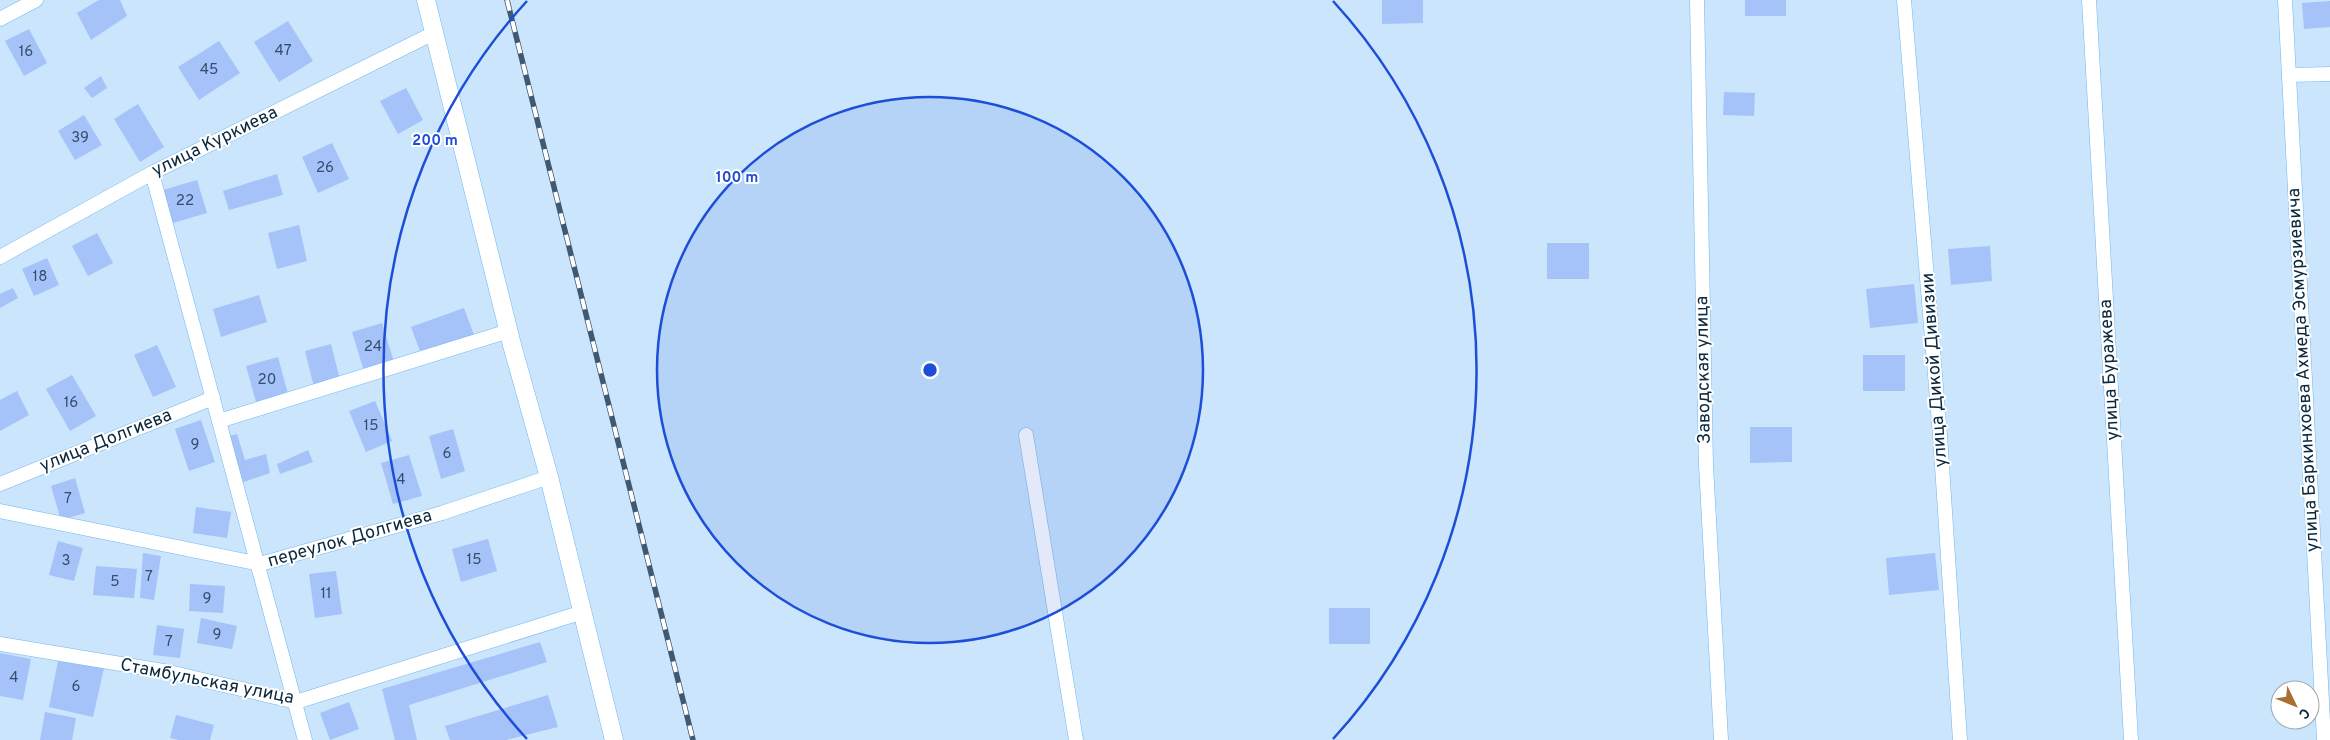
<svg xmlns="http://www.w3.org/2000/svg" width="2330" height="740" font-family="Overpass,sans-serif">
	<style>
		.building { fill: #a5c2f9 }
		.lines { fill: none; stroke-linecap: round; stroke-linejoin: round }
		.minor-casing { stroke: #72b7ed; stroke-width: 15 }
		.tertiary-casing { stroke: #72b7ed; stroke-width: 19 }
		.minor { stroke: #fff; stroke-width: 14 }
		.tertiary { stroke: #fff; stroke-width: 18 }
		.rail-casing { stroke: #3e5a70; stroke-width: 5.5 }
		.rail { stroke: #fff; stroke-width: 4; stroke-dasharray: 11; stroke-linecap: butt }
		.ring { fill: none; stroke: #1d4ed8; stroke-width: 2.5 }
		.labels { text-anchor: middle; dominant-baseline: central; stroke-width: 4; stroke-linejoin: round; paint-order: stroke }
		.number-label { font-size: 15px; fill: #324e6c }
		.street-label { font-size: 18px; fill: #0b283d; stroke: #fff }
		.centre { fill: #1d4ed8; stroke: #fff; stroke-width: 2.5 }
		.ring-label { font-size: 15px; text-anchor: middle; font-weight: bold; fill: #1d4ed8; stroke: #fff; stroke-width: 4; stroke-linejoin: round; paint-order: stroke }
	</style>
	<rect width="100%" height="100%" fill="#cae5fc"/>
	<!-- building -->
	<g class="building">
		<path d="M99,0H120L127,16L91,40L77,13Z"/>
		<path d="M1382,0H1423V23L1382,24Z"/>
		<rect x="1745" y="0" width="41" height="16"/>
		<path d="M2330,1V27L2304,29L2302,3Z"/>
		<path d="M288,21L313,61L279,82L254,42Z"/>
		<path d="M29,29L47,63L24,76L5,41Z"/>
		<path d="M219,41L240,73L199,100L178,67Z"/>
		<path d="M101,76L107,88L92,98L84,88Z"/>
		<path d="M406,88L423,120L398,134L380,101Z"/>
		<path d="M1724,92L1755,93L1754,116L1723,115Z"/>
		<path d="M138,104L164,147L140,162L114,119Z"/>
		<path d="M84,115L102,145L75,160L58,131Z"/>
		<path d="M332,143L349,179L318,193L302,157Z"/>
		<path d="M277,174L283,195L229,210L223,191Z"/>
		<path d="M197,180L207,213L173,223L163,190Z"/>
		<path d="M299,225L307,261L277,269L268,233Z"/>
		<path d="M97,233L113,263L88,276L72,246Z"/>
		<rect x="1547" y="243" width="42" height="36"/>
		<path d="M1990,246L1992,281L1951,285L1948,249Z"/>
		<path d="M47,258L59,285L34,296L22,269Z"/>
		<path d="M1914,284L1918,323L1870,328L1866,289Z"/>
		<path d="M13,288L18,298L0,308V294Z"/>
		<path d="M259,295L267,322L221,337L213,309Z"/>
		<path d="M464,308L474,335L421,354L411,327Z"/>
		<path d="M382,323L394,362L364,371L352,332Z"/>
		<path d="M331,344L340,380L314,387L305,351Z"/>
		<path d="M157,345L176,387L153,397L134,355Z"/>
		<rect x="1863" y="355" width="42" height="36"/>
		<path d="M278,357L288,394L256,402L246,366Z"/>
		<path d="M72,375L96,416L70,431L46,389Z"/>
		<path d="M17,391L29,415L0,431V400Z"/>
		<path d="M375,401L392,441L366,452L349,411Z"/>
		<path d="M201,420L215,462L189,471L175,429Z"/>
		<path d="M1750,427H1792V462L1750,463Z"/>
		<path d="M453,429L465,471L441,479L429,436Z"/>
		<path d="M237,434L245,460L266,454L270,473L241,483L229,436Z"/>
		<path d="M308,450L313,462L280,474L277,464Z"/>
		<path d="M409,455L422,496L393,504L381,463Z"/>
		<path d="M75,478L85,513L61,520L51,486Z"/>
		<path d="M196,507L231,512L227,538L193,533Z"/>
		<path d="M488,539L497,571L461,582L452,549Z"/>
		<path d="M58,541L83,548L74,581L49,575Z"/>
		<path d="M143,553L161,556L154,600L140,598Z"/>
		<path d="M1935,553L1939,590L1889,595L1886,558Z"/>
		<path d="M96,566L137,569L134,598L93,595Z"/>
		<path d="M336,571L342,614L315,618L309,574Z"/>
		<path d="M190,584L225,586L223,613L189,611Z"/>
		<rect x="1329" y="608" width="41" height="36"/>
		<path d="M201,618L237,626L232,649L197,643Z"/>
		<path d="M157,625L184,629L180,658L153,655Z"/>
		<path d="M540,642L547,662L409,705L417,740H395L382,689Z"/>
		<path d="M0,653L31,659L23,700L0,696Z"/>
		<path d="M58,661L104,668L93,717L49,707Z"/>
		<path d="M548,695L558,727L506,740H450L445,726Z"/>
		<path d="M349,702L359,729L330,740L320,713Z"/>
		<path d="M45,712L76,718L72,740H40Z"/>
		<path d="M176,715L214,725L210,740H179L170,738Z"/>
	</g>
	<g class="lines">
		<!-- minor casing -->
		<g class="minor-casing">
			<g id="minor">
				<path d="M1697,0L1706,465L1721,740"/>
				<path d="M1904,0L1940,435L1960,740"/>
				<path d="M2089,0L2131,740"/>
				<path d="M2285,0L2324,740"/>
				<path d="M0,19L36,0"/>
				<path d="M2289,75L2330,74"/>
				<path d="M152,173L305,740"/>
				<path d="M0,257L152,173L434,33"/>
				<path d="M219,421L509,331"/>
				<path d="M1026,435L1076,740"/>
				<path d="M0,484L213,398"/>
				<path d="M0,511L260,564L442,513L549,477"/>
				<path d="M0,644L169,672L296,702L583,612"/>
			</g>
		</g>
		<!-- tertiary casing -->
		<g class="tertiary-casing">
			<path id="tertiary" d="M426,0L512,345L549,477L614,740"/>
		</g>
		<!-- minor -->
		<use href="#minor" class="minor"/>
		<!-- tertiary -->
		<use href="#tertiary" class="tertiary"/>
		<!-- rail casing -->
		<g class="rail-casing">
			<path id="rail" d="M507,0L693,740"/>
		</g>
		<!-- rail -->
		<use href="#rail" class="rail"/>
	</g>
	<!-- distance rings -->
	<circle cx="930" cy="370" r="273" fill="#1d4ed8" fill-opacity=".12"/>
	<g class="ring">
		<circle cx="930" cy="370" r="273"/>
		<path d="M527 739A546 546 0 0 1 527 1M1333 1A546 546 0 0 1 1333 739"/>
	</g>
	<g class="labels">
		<!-- number labels -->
		<g class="number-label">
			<text x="283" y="51">47</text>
			<text x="26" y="52">16</text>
			<text x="209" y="70">45</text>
			<text x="80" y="138">39</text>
			<text x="325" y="168">26</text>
			<text x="185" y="201">22</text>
			<text x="40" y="277">18</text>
			<text x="373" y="347">24</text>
			<text x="267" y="380">20</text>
			<text x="71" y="403">16</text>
			<text x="371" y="426">15</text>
			<text x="195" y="445">9</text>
			<text x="447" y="454">6</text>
			<text x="401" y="480">4</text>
			<text x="68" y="499">7</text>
			<text x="474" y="560">15</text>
			<text x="66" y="561">3</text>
			<text x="149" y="577">7</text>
			<text x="115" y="582">5</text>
			<text x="326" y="594">11</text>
			<text x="207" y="599">9</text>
			<text x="217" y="635">9</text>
			<text x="169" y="642">7</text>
			<text x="14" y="678">4</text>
			<text x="76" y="687">6</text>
		</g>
		<!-- street labels -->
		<g class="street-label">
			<text transform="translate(215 142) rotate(-26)">улица Куркиева</text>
			<text transform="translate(1704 370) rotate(-91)">Заводская улица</text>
			<text transform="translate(1935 370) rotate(-94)">улица Дикой Дивизии</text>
			<text transform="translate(2110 370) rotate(-93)">улица Буражева</text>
			<text transform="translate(2304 370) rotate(-93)">улица Баркинхоева Ахмеда Эсмурзиевича</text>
			<text transform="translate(106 441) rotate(-22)">улица Долгиева</text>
			<text transform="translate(350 539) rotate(-16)">переулок Долгиева</text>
			<text transform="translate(207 682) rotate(11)">Стамбульская улица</text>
		</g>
	</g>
	<circle cx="930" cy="370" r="8" class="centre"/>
	<g class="ring-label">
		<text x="435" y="145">200 m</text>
		<text x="737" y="182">100 m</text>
	</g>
	<!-- north arrow -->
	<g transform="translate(2295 705) rotate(133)"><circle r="24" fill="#ffffff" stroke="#9da9b1"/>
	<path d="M0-4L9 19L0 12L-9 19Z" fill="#aa6e31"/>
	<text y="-8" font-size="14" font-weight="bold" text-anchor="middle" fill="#0b283d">С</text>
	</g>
</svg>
